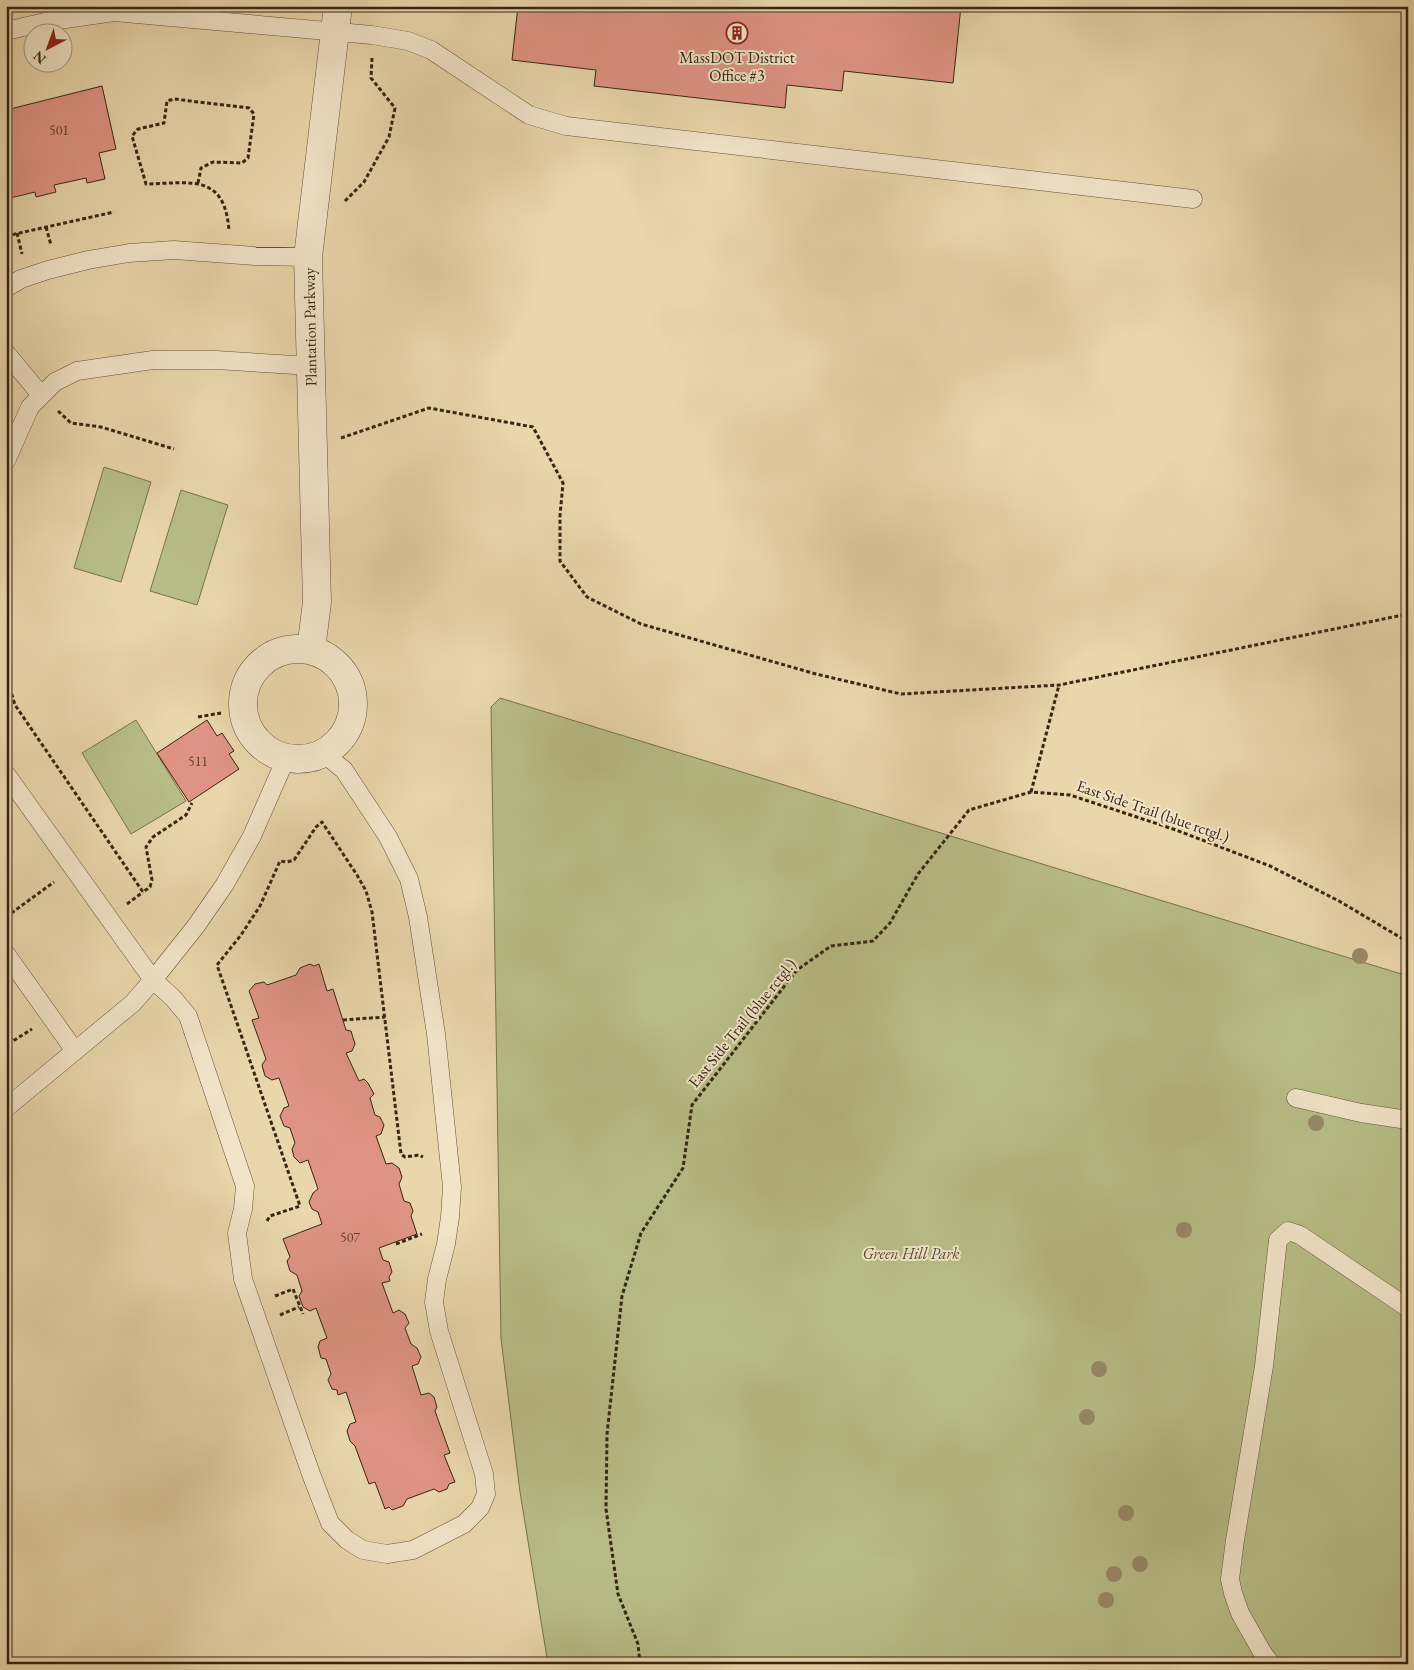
<svg xmlns="http://www.w3.org/2000/svg" width="1414" height="1670" font-family="'EB Garamond',serif">
	<style>
		.green { fill: #b8bd87; stroke: #77724c }
		.building { fill: #df9384; stroke: #362612 }
		.lines { fill: none; stroke-linecap: round; stroke-linejoin: round }
		.lane-casing { stroke: #635238; stroke-width: 19 }
		.street-casing { stroke: #635238; stroke-width: 29 }
		.path { stroke: #362612; stroke-width: 3; stroke-dasharray: 4 2.5; stroke-linecap: butt }
		.lane { stroke: #f1e4c8; stroke-width: 18 }
		.street { stroke: #f1e4c8; stroke-width: 28 }
		.tree { fill: #988a67 }
		.labels { text-anchor: middle; dominant-baseline: central; stroke-width: 4; stroke-linejoin: round; paint-order: stroke }
		.number-label { font-size: 14px; fill: #60412e }
		.poi-label { font-size: 16px; fill: #362612; stroke: #f1e4c8 }
		.street-label { font-size: 16px; fill: #362612; stroke: #f1e4c8 }
		.park-label { font-size: 16px; font-style: italic; fill: #564c2f; stroke: #f1e4c8 }
	</style>
	<rect width="100%" height="100%" fill="#e9d6ab"/>
	<filter id="stains"><feTurbulence type="fractalNoise" baseFrequency=".004" numOctaves="4"/><feColorMatrix values="0 0 0 0 .2 0 0 0 0 .09 0 0 0 0 .02 0 0 0 .5 -.17"/></filter>
	<radialGradient id="worn" r=".72"><stop offset=".6" stop-color="#630" stop-opacity="0"/><stop offset="1" stop-color="#630" stop-opacity=".3"/></radialGradient>
	<!-- green -->
	<g class="green">
		<path d="M104,467L151,482L121,582L74,568Z"/>
		<path d="M181,490L228,505L197,605L150,591Z"/>
		<path d="M500,698L1408,976V1664H548L520,1492L501,1339L491,707Z"/>
		<path d="M136,720L186,801L131,834L82,753Z"/>
	</g>
	<!-- building -->
	<g class="building">
		<path d="M518,6H961L953,83L844,71L842,91L787,85L785,108L594,86L596,70L512,60Z"/>
		<path d="M102,86L116,149L99,153L105,179L87,183L86,178L54,185L56,192L36,197L35,192L6,199V110Z"/>
		<path d="M207,720L217,736L222,733L234,751L229,754L239,769L189,802L157,753Z"/>
		<path d="M310,964L314,966L319,964L327,991L333,989L346,1030L351,1031L355,1044L352,1051L346,1053L359,1081L364,1079L368,1083L374,1094L370,1098L375,1115L380,1117L384,1125L381,1134L376,1136L386,1164L392,1163L399,1168L402,1177L399,1184L404,1201L410,1203L413,1211L411,1216L417,1234L379,1248L383,1260L389,1262L392,1272L389,1277L390,1281L382,1283L393,1313L399,1310L405,1314L409,1323L405,1328L411,1344L417,1348L421,1357L418,1364L412,1366L421,1395L429,1393L434,1397L437,1407L435,1411L450,1453L444,1455L455,1482L449,1484L447,1489L439,1492L434,1489L407,1499L403,1506L392,1510L389,1507L385,1509L375,1482L369,1484L355,1446L350,1441L347,1431L350,1424L356,1422L346,1392L338,1395L337,1390L332,1389L328,1380L331,1374L326,1359L321,1358L318,1347L320,1341L327,1338L316,1308L310,1311L303,1307L299,1296L302,1291L297,1275L290,1271L287,1261L290,1257L283,1239L322,1224L318,1212L312,1209L309,1202L313,1193L318,1189L308,1160L300,1163L294,1157L292,1149L295,1143L290,1128L284,1126L280,1116L284,1108L289,1106L279,1078L272,1080L265,1076L262,1065L266,1059L252,1020L259,1018L249,991L255,984L264,982L267,985L296,975L300,968Z"/>
	</g>
	<g class="lines">
		<!-- lane casing -->
		<g class="lane-casing">
			<g id="lane">
				<path d="M6,31L45,22L114,12L372,35L408,41L431,50L529,115L566,126L1193,199"/>
				<path d="M6,288L21,279L48,270L88,260L129,253L174,250L255,256L308,257"/>
				<path d="M6,353L41,395"/>
				<path d="M6,461L30,407L55,382L77,371L153,360H216L311,366"/>
				<path d="M6,774L153,980L173,998L188,1016L245,1186L243,1209L237,1233L243,1279L311,1474L330,1523L347,1540L363,1550L387,1554L413,1550L464,1524L480,1508L486,1494L484,1474L439,1331L434,1302L437,1279L446,1244L450,1217L452,1187L436,1034L418,917L409,879L388,837L344,770L323,753"/>
				<path d="M6,954L75,1051"/>
				<path d="M1296,1098L1361,1113L1408,1120"/>
				<path d="M6,1108L133,1003L153,980L196,926L225,884L252,836L286,758"/>
				<path d="M1271,1664L1262,1652L1240,1613L1233,1593L1230,1579L1235,1540L1264,1366L1278,1240L1288,1231L1300,1235L1408,1308"/>
			</g>
		</g>
		<!-- street casing -->
		<g class="street-casing">
			<g id="street">
				<circle cx="298" cy="704" r="55"/>
				<path d="M311,650L317,602L308,257L338,6"/>
			</g>
		</g>
		<!-- path -->
		<g class="path">
			<path d="M198,183L201,168L213,162L242,163L248,158L254,114L249,108L174,99L167,101L164,123L138,129L132,136L146,184C191,183 225,173 229,231"/>
			<path d="M345,201L364,182L389,137L395,108L371,78L372,58"/>
			<path d="M46,227L51,245"/>
			<path d="M17,233L22,254"/>
			<path d="M6,236L114,212"/>
			<path d="M58,411L71,423L101,427L174,449"/>
			<path d="M341,438L429,408L533,427L563,483L560,516V561L587,597L641,624L816,674L901,694L1059,685L1408,614"/>
			<path d="M6,675L15,705L143,892L150,887L152,880L146,847L153,837L186,815L192,803"/>
			<path d="M198,717L221,713"/>
			<path d="M1031,792L1059,685"/>
			<path d="M127,904L143,892"/>
			<path d="M6,917L54,882"/>
			<path d="M343,1020L385,1017"/>
			<path d="M6,1031L13,1041L32,1029"/>
			<path d="M267,1221L270,1216L300,1206L217,965L241,935L260,906L280,861L287,862L294,860L316,827L322,822L357,875L366,891L372,912L401,1154L405,1157L419,1155L423,1157"/>
			<path d="M396,1244L422,1234"/>
			<path d="M275,1296L293,1289L303,1314"/>
			<path d="M280,1315L299,1307"/>
			<path d="M640,1664L638,1644L618,1594L606,1509L607,1434L622,1296L641,1233L683,1168L692,1105L797,970L831,946L873,941L890,923L918,874L969,810L1031,792L1070,795L1176,830L1270,866L1339,901L1408,942"/>
		</g>
		<!-- lane -->
		<use href="#lane" class="lane"/>
		<!-- street -->
		<use href="#street" class="street"/>
	</g>
	<!-- trees -->
	<g class="tree">
		<circle cx="1360" cy="956" r="8"/>
		<circle cx="1316" cy="1123" r="8"/>
		<circle cx="1184" cy="1230" r="8"/>
		<circle cx="1099" cy="1369" r="8"/>
		<circle cx="1087" cy="1417" r="8"/>
		<circle cx="1126" cy="1513" r="8"/>
		<circle cx="1140" cy="1564" r="8"/>
		<circle cx="1114" cy="1574" r="8"/>
		<circle cx="1106" cy="1600" r="8"/>
	</g>
	<!-- icons -->
	<defs>
		<g id="building-ring" transform="scale(1.125)"><circle r="9.5" fill="#f1e4c8" stroke="#8f2418" stroke-width="1.5"/><path d="M-4-6H4V6H1V3H-1V6H-4ZM-2.5-4.3h1.7v1.8h-1.7ZM.8-4.3h1.7v1.8H.8ZM-2.5-1h1.7V.8h-1.7ZM.8-1h1.7V.8H.8Z" fill="#8f2418"/></g>
	</defs>
	<g fill-rule="evenodd">
		<use href="#building-ring" x="737" y="33"/>
	</g>
	<g class="labels">
		<!-- number labels -->
		<g class="number-label">
			<text x="59" y="130">501</text>
			<text x="198" y="761">511</text>
			<text x="350" y="1237">507</text>
		</g>
		<!-- poi labels -->
		<g class="poi-label">
			<text x="737" y="57">MassDOT District<tspan x="737" dy="18">Office #3</tspan></text>
		</g>
		<!-- street labels -->
		<g class="street-label">
			<text transform="translate(310 327) rotate(-91)">Plantation Parkway</text>
			<text transform="translate(1153 811) rotate(19)">East Side Trail (blue rctgl.)</text>
			<text transform="translate(742 1023) rotate(-51)">East Side Trail (blue rctgl.)</text>
		</g>
		<!-- park labels -->
		<g class="park-label">
			<text x="911" y="1253">Green Hill Park</text>
		</g>
	</g>
	<!-- margin -->
	<rect width="1414" height="1670" fill="none" stroke="#e9d6ab" stroke-width="25"/>
	<rect x="8" y="8" width="1399" height="1655" fill="none" stroke="#362612" stroke-width="2.5"/>
	<rect x="12" y="12" width="1389" height="1645" fill="none" stroke="#362612"/>
	<!-- north arrow -->
	<g transform="translate(48 48) rotate(221)"><circle r="24" fill="#f1e4c8" stroke="#a6987f"/>
	<path d="M0-4L9 19L0 12L-9 19Z" fill="#8f2418"/>
	<text y="-8" font-size="14" font-weight="bold" text-anchor="middle" fill="#362612">N</text>
	</g>
	<rect width="100%" height="100%" filter="url(#stains)"/>
	<rect width="100%" height="100%" fill="url(#worn)"/>
</svg>
